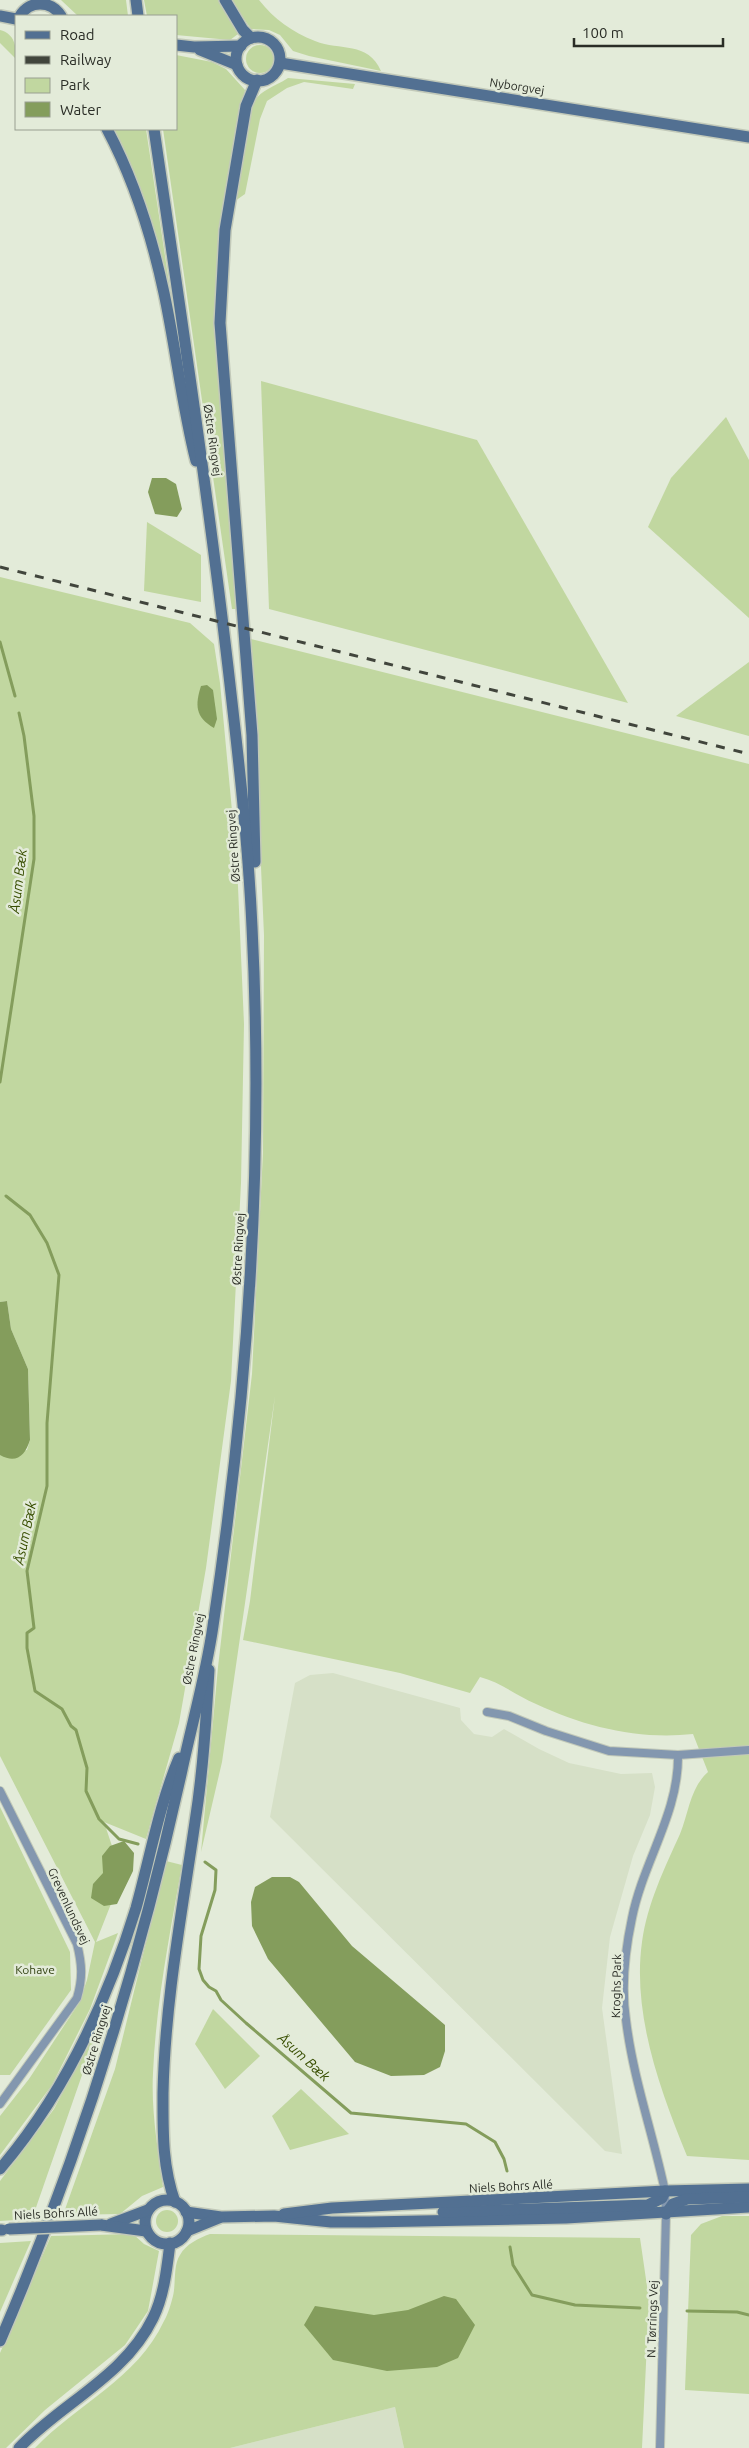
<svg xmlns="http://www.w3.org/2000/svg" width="749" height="2448" font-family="Ubuntu,sans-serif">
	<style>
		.built { fill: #d6e0c7 }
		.green { fill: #c1d7a0 }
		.water { fill: #849d5c }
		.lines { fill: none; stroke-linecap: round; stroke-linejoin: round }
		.stream { stroke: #849d5c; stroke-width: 3 }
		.street-casing { stroke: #c2c9b9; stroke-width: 10 }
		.secondary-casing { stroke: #c2c9b9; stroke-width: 14 }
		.street { stroke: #8397af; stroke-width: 8 }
		.secondary { stroke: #527092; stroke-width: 11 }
		.rail { stroke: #41453c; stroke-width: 3; stroke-dasharray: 9 9; stroke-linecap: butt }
		.secondary-bridge-casing { stroke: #c2c9b9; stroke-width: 14; stroke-linecap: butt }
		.secondary-bridge { stroke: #527092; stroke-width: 11 }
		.labels { text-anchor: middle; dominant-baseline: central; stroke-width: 5; stroke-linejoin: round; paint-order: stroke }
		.street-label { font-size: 12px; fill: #2a2d26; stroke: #e3ebd9 }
		.park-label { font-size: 12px; fill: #334313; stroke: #e3ebd9 }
		.water-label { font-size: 14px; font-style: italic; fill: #384e01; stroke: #e3ebd9 }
	</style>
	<rect width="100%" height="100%" fill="#e3ebd9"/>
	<!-- built -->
	<g class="built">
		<path d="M333,1673L460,1708L461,1720L474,1734L492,1737L504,1729L539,1749L569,1763L621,1774L652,1773L655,1787L650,1815L633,1856L610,1937L602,2008L622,2154L605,2151L270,1817L295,1683L310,1675Z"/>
		<path d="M395,2407L404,2448H230Z"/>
	</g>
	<!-- green -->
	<g class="green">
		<path d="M61,0H126L128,16H78Z"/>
		<path d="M144,0H218L238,34L230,40L176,35V16H147Z"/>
		<path d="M231,0H259C274,19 292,32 315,41C340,51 368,41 381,71L309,56L293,51L280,35L269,30L251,29Z"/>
		<path d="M0,30C15,34 16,46 16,59L0,43Z"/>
		<circle cx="260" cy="59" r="14"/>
		<path d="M176,55L212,62L226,69L245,90L223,208L218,267L237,609H232L163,129H176Z"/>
		<path d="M288,78L355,84L353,89L304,82L287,88L267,101L260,119L245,194L235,201L250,110C257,90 271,89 288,78Z"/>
		<path d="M112,129H146L170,289L135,176Z"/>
		<path d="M261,381L477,440L628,703L269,609Z"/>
		<path d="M726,417L749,460V618L648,527L671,478Z"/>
		<path d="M147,522L201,555V602L144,591Z"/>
		<path d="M0,577L190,623L214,644L220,683L237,864L244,1024L241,1183L231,1381L206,1568L179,1723L146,1839L104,1822L122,1876L96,1942L118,1933L90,2009L52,2085L0,2155V2116L29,2079L79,2003L87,1980L95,1942L0,1756V1455L27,1450L30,1440L28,1369L11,1329L7,1301L0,1302Z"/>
		<path d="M251,639L749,764V2160L687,2156C660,2090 632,2014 642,1942C647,1904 665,1867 680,1834C689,1812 690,1788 708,1772L693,1734C639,1740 585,1727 536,1704C517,1696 500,1682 480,1677L470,1693L400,1673L243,1640L250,1601L275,1396L222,1762L201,1852L218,1667L252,1374L263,1152L264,935Z"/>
		<path d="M749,662V736L676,716Z"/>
		<path d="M0,1807L70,1952L71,1990L10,2075H0Z"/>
		<path d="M166,1861L182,1865C170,1933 156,2003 153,2073C151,2111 158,2150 163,2187L142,2196L120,2214L63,2215L115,2069Z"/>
		<path d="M114,1983L32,2219L0,2221V2181L54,2109L80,2060Z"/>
		<path d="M213,2009L260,2056L225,2089L195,2044Z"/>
		<path d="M301,2089L349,2134L290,2150L272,2116Z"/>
		<circle cx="167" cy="2221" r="11"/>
		<path d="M722,2216H749V2394L685,2390L691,2235L701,2224Z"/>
		<path d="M133,2234L144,2244L159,2251L148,2311L125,2345L45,2410L6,2448H0V2353L51,2236Z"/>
		<path d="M210,2234L640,2238L649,2300L642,2448H404L395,2407L230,2448H35C77,2404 137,2379 164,2321C168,2314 171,2304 173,2296C176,2284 173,2265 180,2255C186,2244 199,2238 210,2234Z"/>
		<path d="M31,2241L0,2312V2243Z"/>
	</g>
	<!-- water -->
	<g class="water">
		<path d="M152,478H166L176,484L182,509L177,517L155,514L148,492Z"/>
		<path d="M207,685L213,690L217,719L214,728C195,717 195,705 201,686Z"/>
		<path d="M7,1301L11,1329L28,1369L30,1440C25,1456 16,1464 0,1455V1302Z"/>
		<path d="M124,1841L134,1853L133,1871L117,1904L104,1906L91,1898L93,1884L103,1873L102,1856L110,1846Z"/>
		<path d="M272,1877H290L299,1882L352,1946L445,2025V2051L440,2067L424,2075L391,2076L355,2062L268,1959L252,1926L251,1902L255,1887Z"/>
		<path d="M444,2296L456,2299L475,2325L458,2358L437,2367L387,2371L333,2360L304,2325L315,2306L374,2315L408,2310Z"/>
	</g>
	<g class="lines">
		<!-- stream -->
		<g class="stream">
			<path d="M0,642L15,696"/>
			<path d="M0,1082L34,859V816L24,736L19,713"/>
			<path d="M6,1196L30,1215L47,1243L59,1275L47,1423V1486L27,1571L34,1628L27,1633V1648L35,1691L62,1709L71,1726L76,1730L87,1768L86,1791L99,1819L119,1839L138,1844"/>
			<path d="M205,1862L216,1870L215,1890L201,1936L199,1969L203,1980L209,1987L216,1991L221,2000L246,2023L351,2113L466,2124L495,2142L504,2159L507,2171"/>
			<path d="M510,2247L513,2265L532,2295L575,2305L640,2308"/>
			<path d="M687,2311L737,2312L749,2315"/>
		</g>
		<!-- street casing -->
		<g class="street-casing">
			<g id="street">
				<path d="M487,1712L509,1716L546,1731L609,1751L678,1755L749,1750"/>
				<path d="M0,1791L77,1944C82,1964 83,1978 77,1998L0,2104"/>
				<path d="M660,2448L666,2214L665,2191C653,2134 633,2078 626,2020C621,1987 625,1951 632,1918C643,1862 679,1813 678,1755"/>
			</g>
		</g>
		<!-- secondary casing -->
		<g class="secondary-casing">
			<g id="secondary">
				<path d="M136,0L138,16"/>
				<path d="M225,0L243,30L251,38"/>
				<path d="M0,16L16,19"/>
				<path d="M20,16C29,0 51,0 61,16"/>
				<circle cx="258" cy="59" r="22"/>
				<path d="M176,45L194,47L241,46"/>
				<path d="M200,50L237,65"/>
				<path d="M280,63L749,137"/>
				<path d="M107,129C134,180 152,237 164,293C176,349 182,406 196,461"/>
				<path d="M255,862L252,735L220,323L225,230L246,106L257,80"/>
				<path d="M0,2169C64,2094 107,2002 136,1908C150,1858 159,1805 179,1758"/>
				<circle cx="167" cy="2222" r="22"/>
				<path d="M175,2202C162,2165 163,2131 163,2093C165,2001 182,1912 195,1822C203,1772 206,1721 209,1670"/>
				<path d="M186,2212L221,2217L274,2216L331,2222H369L566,2218L749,2207"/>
				<path d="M443,2212L648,2205L662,2198L665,2191"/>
				<path d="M284,2214L332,2208L665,2191L749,2189"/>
				<path d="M666,2214L673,2204L687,2199L749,2197"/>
				<path d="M111,2224L148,2210"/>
				<path d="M101,2225L146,2231"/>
				<path d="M0,2230H2"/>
				<path d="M187,2231L219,2218"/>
				<path d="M0,2341C79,2158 139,1965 182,1770C192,1723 206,1675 213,1626C248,1395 264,1160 252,927C248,840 238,754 228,667C207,487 180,308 154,129"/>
				<path d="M19,2448C62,2403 125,2376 153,2318C164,2296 167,2268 170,2243"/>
			</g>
		</g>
		<!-- street -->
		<use href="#street" class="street"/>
		<!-- secondary -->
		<use href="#secondary" class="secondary"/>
		<!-- rail -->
		<path class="rail" d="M0,567L749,754"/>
		<!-- secondary-bridge casing -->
		<g class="secondary-bridge-casing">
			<path id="secondary-bridge" d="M9,2229L101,2225"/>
		</g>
		<!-- secondary-bridge -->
		<use href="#secondary-bridge" class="secondary-bridge"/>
	</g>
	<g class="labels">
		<!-- street labels -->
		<g class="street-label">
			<text transform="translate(517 86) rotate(9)">Nyborgvej</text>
			<text transform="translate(213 440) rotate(82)">Østre Ringvej</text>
			<text transform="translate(233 846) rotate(-94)">Østre Ringvej</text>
			<text transform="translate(238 1249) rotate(-87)">Østre Ringvej</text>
			<text transform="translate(193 1649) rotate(-79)">Østre Ringvej</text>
			<text transform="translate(69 1906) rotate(65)">Grevenlundsvej</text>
			<text transform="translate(616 1986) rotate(-89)">Kroghs Park</text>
			<text transform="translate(96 2040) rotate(-73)">Østre Ringvej</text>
			<text transform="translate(511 2186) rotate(-3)">Niels Bohrs Allé</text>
			<text transform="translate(56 2213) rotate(-3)">Niels Bohrs Allé</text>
			<text transform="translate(652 2319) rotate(-88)">N. Tørrings Vej</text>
		</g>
		<!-- park labels -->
		<g class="park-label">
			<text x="35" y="1969">Kohave</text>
		</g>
		<!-- water labels -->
		<g class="water-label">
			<text transform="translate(18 881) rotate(-83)">Åsum Bæk</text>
			<text transform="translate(25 1533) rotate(-78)">Åsum Bæk</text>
			<text transform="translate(304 2057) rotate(42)">Åsum Bæk</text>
		</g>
	</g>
	<!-- legend -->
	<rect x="15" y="15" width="162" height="115" fill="#e3ebd9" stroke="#999f91"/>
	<rect x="25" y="31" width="25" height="8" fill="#527092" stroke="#999f91"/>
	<text x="60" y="40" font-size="15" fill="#2a2d26">Road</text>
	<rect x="25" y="56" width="25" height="8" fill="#41453c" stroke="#999f91"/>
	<text x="60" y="65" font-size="15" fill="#2a2d26">Railway</text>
	<rect x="25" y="78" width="25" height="15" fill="#c1d7a0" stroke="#999f91"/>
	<text x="60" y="90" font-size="15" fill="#2a2d26">Park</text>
	<rect x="25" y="102" width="25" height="15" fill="#849d5c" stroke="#999f91"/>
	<text x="60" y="115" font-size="15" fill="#2a2d26">Water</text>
	<!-- scale -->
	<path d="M574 38v8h149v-8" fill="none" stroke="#2a2d26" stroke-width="2.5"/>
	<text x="582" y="38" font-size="15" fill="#2a2d26" stroke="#e3ebd9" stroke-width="4" paint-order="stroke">100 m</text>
</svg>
